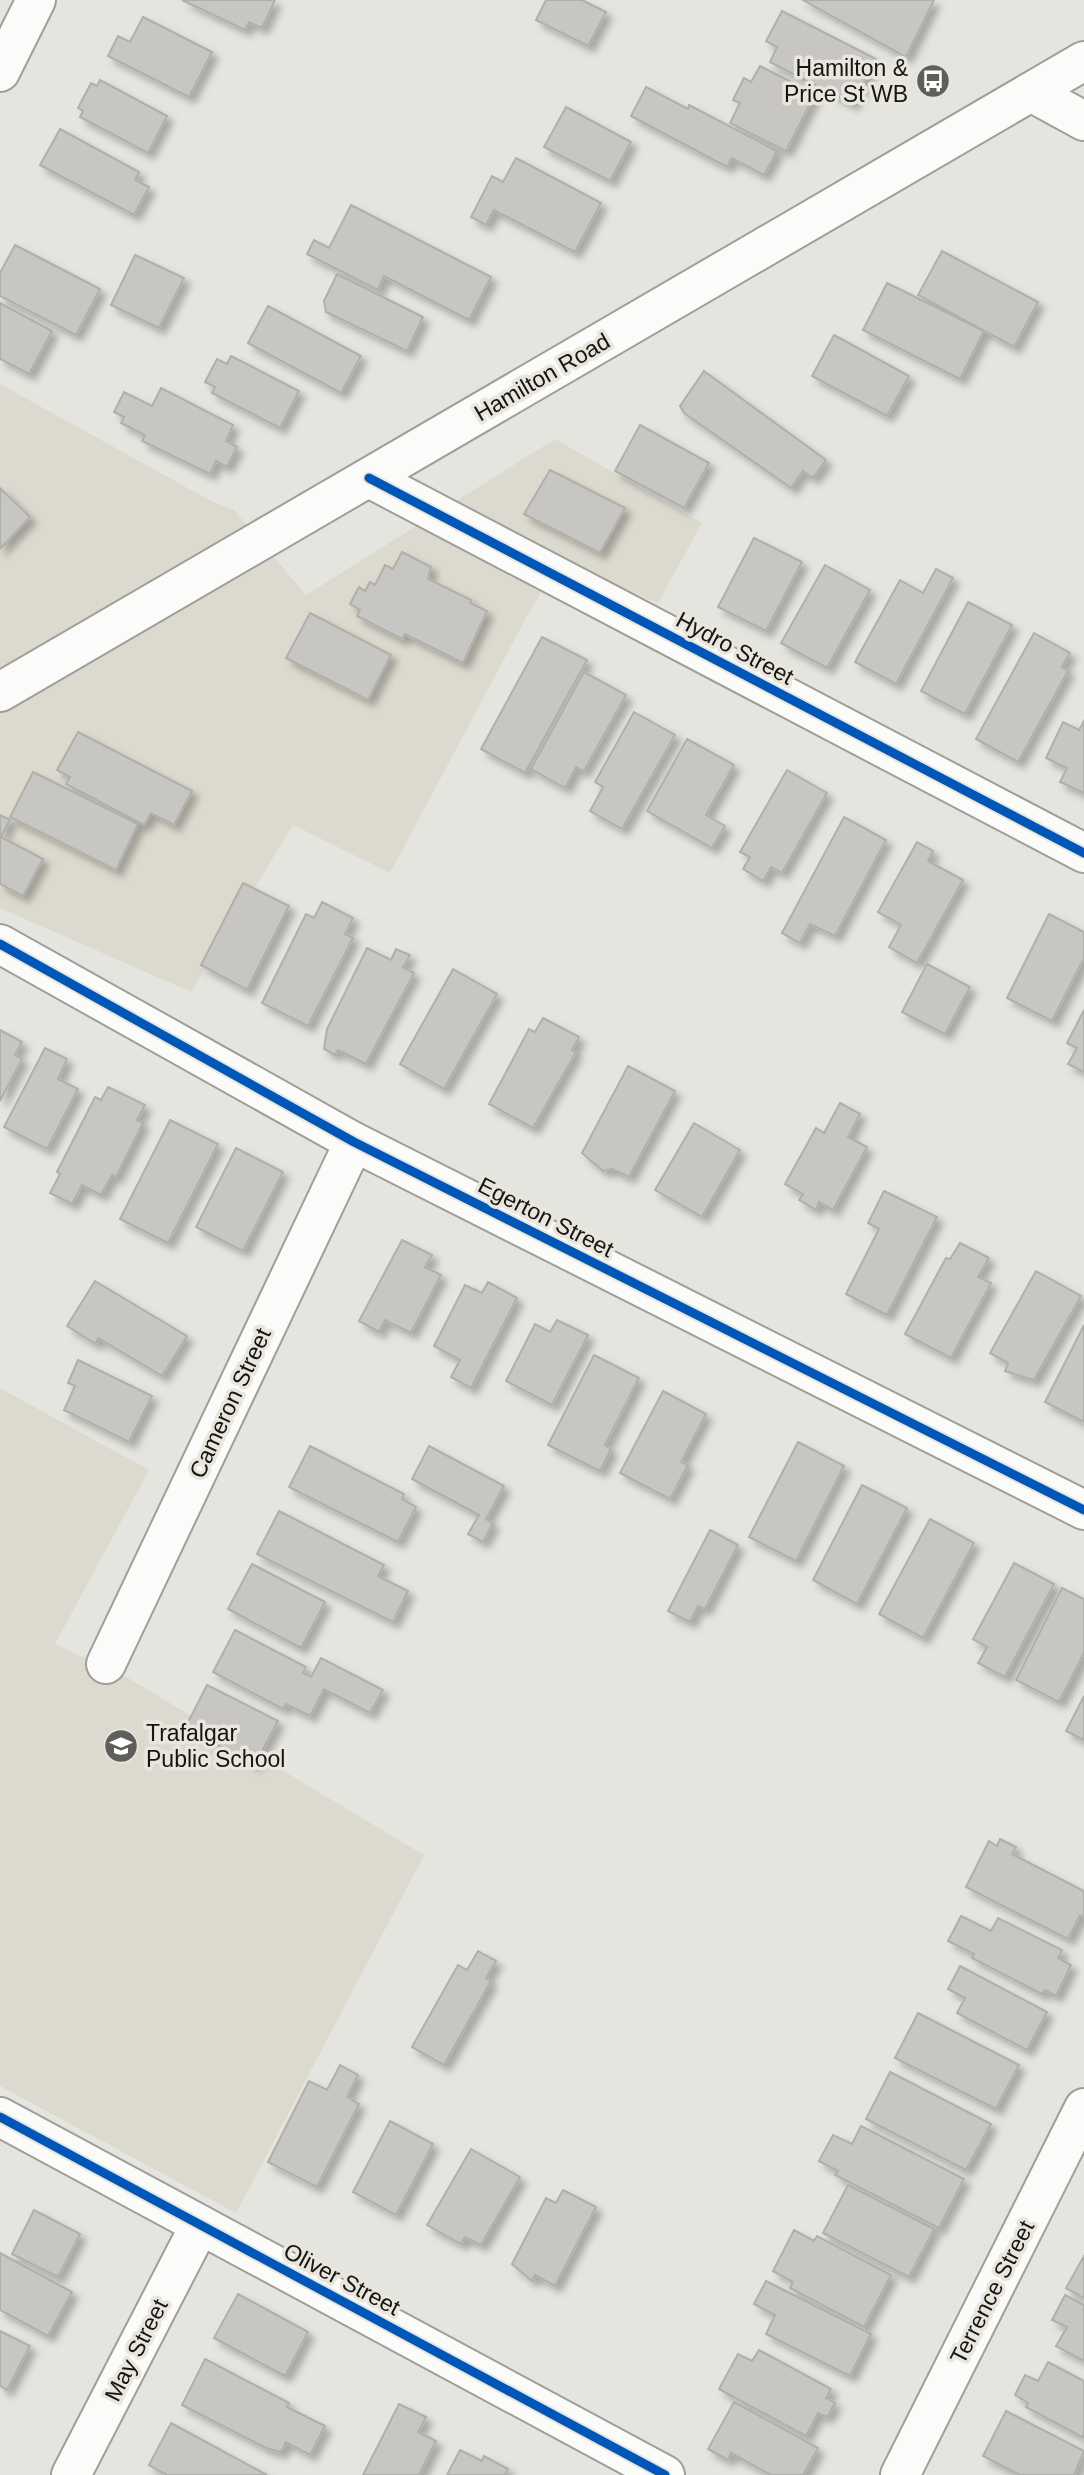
<svg xmlns="http://www.w3.org/2000/svg" width="1084" height="2475" font-family="Helvetica,sans-serif">
	<style>
		.built { fill: #dcdace }
		.building { fill: #c7c6c3; stroke: #afafab; stroke-width: 2; filter: url(#shadow) }
		.lines { fill: none; stroke-linecap: round; stroke-linejoin: round }
		.minor-casing { stroke: #9f9e9a; stroke-width: 42 }
		.tertiary-casing { stroke: #9f9e9a; stroke-width: 42 }
		.secondary-casing { stroke: #9f9e9a; stroke-width: 42 }
		.minor { stroke: #fbfbfa; stroke-width: 38 }
		.tertiary { stroke: #fbfbfa; stroke-width: 38 }
		.secondary { stroke: #fbfbfa; stroke-width: 38 }
		.cycleway-casing { stroke: #e8e6dd; stroke-width: 13 }
		.cycleway { stroke: #0057b8; stroke-width: 9 }
		.labels { text-anchor: middle; dominant-baseline: central; stroke-width: 7; stroke-linejoin: round; paint-order: stroke }
		.poi-label { font-size: 23px; fill: #161512; stroke: #e8e6dd; text-anchor: end }
		.street-label { font-size: 23px; fill: #161512; stroke: #e8e6dd }
	</style>
	<defs>
		<filter id="shadow"><feDropShadow dx="6" dy="6" stdDeviation="3.5" flood-color="#0004"/></filter>
	</defs>
	<rect width="100%" height="100%" fill="#e5e5e0"/>
	<!-- built -->
	<g class="built">
		<path d="M0,384L211,501L234,510L306,595L555,439L702,523L658,603L558,562L526,618L390,873L293,825L191,992L0,908Z"/>
		<path d="M0,1388L149,1470L55,1644L128,1678L424,1855L236,2213L0,2086Z"/>
	</g>
	<!-- building -->
	<g class="building">
		<path d="M182,0H275L262,28L249,22L245,30Z"/>
		<path d="M546,0H582L606,12L588,46L536,20Z"/>
		<path d="M803,0H934L906,57Z"/>
		<path d="M782,11L876,59L852,104L770,62L777,47L766,41Z"/>
		<path d="M143,17L212,52L189,97L108,56L118,36L130,42Z"/>
		<path d="M760,66L815,94L786,151L730,123L740,103L733,100L744,78L751,82Z"/>
		<path d="M100,80L167,116L148,153L80,117L83,111L78,108L91,83L97,86Z"/>
		<path d="M646,87L688,109L689,105L777,151L764,175L732,158L727,167L631,116Z"/>
		<path d="M566,107L631,142L610,181L544,147Z"/>
		<path d="M60,129L139,172L135,180L149,187L134,215L40,165Z"/>
		<path d="M516,158L601,203L575,252L494,210L486,225L471,217L492,176L503,182Z"/>
		<path d="M351,205L491,277L469,320L384,276L378,290L307,254L314,240L329,248Z"/>
		<path d="M15,245L100,289L76,335L0,296V273Z"/>
		<path d="M942,251L1038,302L1014,347L918,295Z"/>
		<path d="M135,255L184,278L159,328L111,305Z"/>
		<path d="M337,274L423,317L407,351L326,312L324,301Z"/>
		<path d="M887,283L984,331L960,379L863,330Z"/>
		<path d="M0,303L52,331L29,374L0,359Z"/>
		<path d="M268,306L361,356L341,393L248,343Z"/>
		<path d="M834,335L909,376L887,416L812,376Z"/>
		<path d="M231,356L299,391L280,428L212,393L215,387L205,382L217,359L227,364Z"/>
		<path d="M704,371L826,460L813,478L803,471L791,488L684,413L680,406Z"/>
		<path d="M161,388L233,425L226,441L237,447L227,467L216,461L210,474L142,441L145,435L121,423L124,417L114,412L124,392L152,406Z"/>
		<path d="M640,425L709,463L684,508L615,471Z"/>
		<path d="M550,470L625,508L600,553L524,514Z"/>
		<path d="M0,488L30,517L0,549Z"/>
		<path d="M754,538L802,562L766,631L718,607Z"/>
		<path d="M402,552L431,567L428,579L471,600L470,603L487,611L463,663L405,634L402,639L357,616L360,610L350,604L359,587L365,591L370,582L375,585L385,565L393,569Z"/>
		<path d="M825,565L870,590L827,668L781,643Z"/>
		<path d="M936,569L953,578L896,684L855,662L900,580L923,593Z"/>
		<path d="M968,602L1012,625L965,714L921,691Z"/>
		<path d="M310,613L391,655L368,700L286,658Z"/>
		<path d="M1034,633L1070,653L1062,667L1068,671L1018,762L976,739Z"/>
		<path d="M542,637L587,660L525,773L481,749Z"/>
		<path d="M584,672L626,695L584,771L576,767L565,788L531,769Z"/>
		<path d="M634,712L675,735L622,829L590,811L603,787L595,782Z"/>
		<path d="M1084,721V793L1060,782L1067,768L1046,758L1063,722L1079,730Z"/>
		<path d="M78,732L192,791L174,825L151,813L144,825L66,784L70,777L57,770Z"/>
		<path d="M687,739L734,765L706,815L725,826L712,848L647,811Z"/>
		<path d="M787,770L827,793L782,873L771,867L763,881L743,869L750,857L740,852Z"/>
		<path d="M33,772L138,824L116,870L10,817Z"/>
		<path d="M0,815L10,820L1,837L43,859L23,896L0,884Z"/>
		<path d="M844,817L886,840L835,936L810,924L800,943L782,933Z"/>
		<path d="M917,842L933,851L928,861L963,880L917,963L889,947L901,925L878,912Z"/>
		<path d="M243,883L289,906L247,990L201,965Z"/>
		<path d="M322,902L353,918L345,934L353,938L308,1026L262,1003L306,914L314,918Z"/>
		<path d="M1049,914L1084,932V958L1052,1021L1007,998Z"/>
		<path d="M367,948L391,960L396,949L410,955L403,967L414,973L366,1064L338,1050L335,1055L324,1049L327,1029Z"/>
		<path d="M927,964L970,987L945,1034L902,1012Z"/>
		<path d="M453,969L497,994L444,1089L400,1064Z"/>
		<path d="M1084,1010V1072L1068,1064L1077,1048L1067,1043Z"/>
		<path d="M543,1018L579,1037L572,1050L576,1052L533,1128L489,1104L529,1029L535,1032Z"/>
		<path d="M0,1030L22,1042L15,1055L22,1059L0,1101Z"/>
		<path d="M45,1048L67,1059L58,1079L78,1089L47,1149L4,1127Z"/>
		<path d="M628,1066L675,1091L629,1177L612,1169L603,1171L582,1153Z"/>
		<path d="M108,1087L145,1105L137,1120L143,1123L116,1177L112,1175L101,1195L82,1185L72,1204L50,1193L60,1174L57,1172L95,1097L101,1100Z"/>
		<path d="M840,1103L860,1114L848,1137L867,1147L833,1210L819,1202L816,1210L799,1200L803,1194L785,1184L816,1128L824,1133Z"/>
		<path d="M170,1120L218,1144L168,1243L120,1219Z"/>
		<path d="M694,1123L740,1150L702,1217L655,1190Z"/>
		<path d="M236,1148L283,1172L243,1251L196,1227Z"/>
		<path d="M884,1191L937,1217L887,1315L846,1294L879,1229L868,1223Z"/>
		<path d="M402,1240L432,1255L425,1267L441,1275L411,1333L385,1320L379,1332L359,1321Z"/>
		<path d="M960,1243L989,1258L978,1277L991,1283L951,1358L905,1334L946,1258L950,1259Z"/>
		<path d="M1036,1271L1081,1296L1034,1380L1005,1371L1008,1363L990,1353Z"/>
		<path d="M95,1281L187,1336L162,1376L98,1338L96,1344L67,1326Z"/>
		<path d="M488,1282L517,1298L471,1388L451,1377L460,1360L434,1346L465,1285L482,1293Z"/>
		<path d="M557,1320L588,1335L552,1405L506,1381L535,1324L550,1332Z"/>
		<path d="M1084,1325V1422L1045,1402Z"/>
		<path d="M594,1355L639,1378L605,1445L611,1449L600,1471L548,1445Z"/>
		<path d="M78,1360L152,1396L129,1442L64,1410L75,1386L68,1383Z"/>
		<path d="M663,1391L706,1414L681,1462L688,1465L670,1499L620,1473Z"/>
		<path d="M798,1442L844,1466L796,1561L749,1537Z"/>
		<path d="M310,1446L404,1494L402,1499L416,1507L398,1542L289,1487Z"/>
		<path d="M429,1446L504,1486L486,1519L493,1523L483,1542L468,1534L479,1515L412,1479Z"/>
		<path d="M862,1485L907,1508L857,1604L813,1580Z"/>
		<path d="M279,1511L384,1565L378,1576L408,1591L393,1622L257,1554Z"/>
		<path d="M930,1519L974,1543L923,1638L879,1614Z"/>
		<path d="M710,1530L738,1545L705,1609L698,1606L690,1622L668,1611Z"/>
		<path d="M1014,1563L1054,1584L1005,1677L978,1663L987,1647L973,1639Z"/>
		<path d="M252,1564L325,1602L301,1648L228,1609Z"/>
		<path d="M1062,1588L1084,1599V1653L1059,1702L1016,1680Z"/>
		<path d="M235,1630L306,1667L303,1673L311,1677L321,1658L383,1690L370,1713L324,1689L310,1716L286,1704L283,1709L213,1672Z"/>
		<path d="M207,1685L278,1721L255,1764L185,1728Z"/>
		<path d="M1084,1696V1740L1066,1731Z"/>
		<path d="M1000,1839L1016,1847L1012,1854L1084,1891V1917L1080,1915L1068,1939L966,1887L989,1841L997,1846Z"/>
		<path d="M961,1916L991,1931L998,1918L1062,1950L1058,1958L1071,1965L1056,1996L1045,1990L1042,1994L972,1958L974,1954L948,1941Z"/>
		<path d="M478,1951L496,1961L486,1978L491,1981L444,2065L412,2047L458,1965L467,1970Z"/>
		<path d="M960,1966L1047,2012L1027,2050L957,2013L965,1998L948,1989Z"/>
		<path d="M918,2013L1019,2065L996,2109L895,2058Z"/>
		<path d="M340,2065L358,2075L347,2097L359,2104L317,2187L268,2162L309,2081L327,2090Z"/>
		<path d="M890,2072L991,2124L966,2170L866,2119Z"/>
		<path d="M390,2121L433,2144L396,2215L353,2192Z"/>
		<path d="M861,2126L964,2179L939,2228L835,2175L838,2171L819,2161L833,2135L852,2144Z"/>
		<path d="M471,2149L520,2177L481,2245L465,2237L461,2244L427,2225Z"/>
		<path d="M848,2185L934,2229L909,2277L823,2233Z"/>
		<path d="M563,2190L596,2207L555,2286L535,2275L532,2281L512,2264L546,2198L556,2203Z"/>
		<path d="M34,2210L80,2234L58,2277L12,2254Z"/>
		<path d="M794,2230L814,2241L817,2236L891,2275L864,2327L790,2288L793,2282L773,2271Z"/>
		<path d="M0,2253L72,2292L48,2336L0,2310Z"/>
		<path d="M1084,2256V2298L1066,2288Z"/>
		<path d="M766,2281L871,2334L850,2376L766,2334L775,2315L754,2304Z"/>
		<path d="M238,2294L308,2332L285,2376L214,2338Z"/>
		<path d="M1065,2295L1084,2305V2361L1056,2346L1067,2327L1052,2320Z"/>
		<path d="M0,2331L30,2346L7,2390L0,2386Z"/>
		<path d="M759,2350L831,2389L826,2398L835,2403L827,2417L818,2413L806,2436L719,2389L738,2354L752,2361Z"/>
		<path d="M205,2359L289,2403L287,2407L325,2426L310,2455L286,2442L281,2452L266,2448L182,2405Z"/>
		<path d="M1048,2362L1084,2381V2438L1026,2407L1028,2403L1015,2395L1025,2375L1038,2381Z"/>
		<path d="M734,2402L818,2448L803,2475H771L731,2453L728,2460L708,2449Z"/>
		<path d="M399,2404L426,2417L418,2432L436,2441L419,2475H363Z"/>
		<path d="M1006,2411L1084,2451L1074,2475H1020L983,2456Z"/>
		<path d="M171,2423L267,2475H167L149,2465Z"/>
		<path d="M460,2450L482,2461L484,2456L508,2469L505,2475H447Z"/>
	</g>
	<g class="lines">
		<!-- minor casing -->
		<g class="minor-casing">
			<g id="minor">
				<path d="M1031,92L1084,121"/>
				<path d="M369,478L1084,853"/>
				<path d="M106,1664L354,1142"/>
				<path d="M0,2117L665,2475"/>
				<path d="M71,2475L200,2225"/>
				<path d="M900,2475L1084,2108"/>
			</g>
		</g>
		<!-- tertiary casing -->
		<g class="tertiary-casing">
			<path id="tertiary" d="M0,944L354,1142L1084,1510"/>
		</g>
		<!-- secondary casing -->
		<g class="secondary-casing">
			<g id="secondary">
				<path d="M0,72L36,0"/>
				<path d="M0,692L1084,61"/>
			</g>
		</g>
		<!-- minor -->
		<use href="#minor" class="minor"/>
		<!-- tertiary -->
		<use href="#tertiary" class="tertiary"/>
		<!-- secondary -->
		<use href="#secondary" class="secondary"/>
		<!-- cycleway casing -->
		<g class="cycleway-casing">
			<g id="cycleway">
				<path d="M369,478L1084,853"/>
				<path d="M0,944L354,1142L1084,1510"/>
				<path d="M0,2117L665,2475"/>
			</g>
		</g>
		<!-- cycleway -->
		<use href="#cycleway" class="cycleway"/>
	</g>
	<!-- icons -->
	<defs>
		<g id="bus-disc" transform="scale(1.75)"><circle r="9.5" fill="#5e5e5a" stroke="#e8e6dd"/><path d="M-5-6H5V4H4V6H2V4H-2V6H-4V4H-5ZM-3.5-4V0h7V-4ZM-3.5 1.2v1.5H-2V1.2ZM2 1.2v1.5H3.5V1.2Z" fill="#fff"/></g>
		<g id="school-disc" transform="scale(1.75)"><circle r="9.5" fill="#5e5e5a" stroke="#e8e6dd"/><path d="M0-5L7-2L0 1L-7-2ZM-4 1L0 2.5L4 1V4Q0 6-4 4Z" fill="#fff"/></g>
	</defs>
	<g fill-rule="evenodd">
		<use href="#bus-disc" x="933" y="81"/>
		<use href="#school-disc" x="121" y="1746"/>
	</g>
	<g class="labels">
		<!-- poi labels -->
		<g class="poi-label">
			<text x="908" y="68">Hamilton &amp;<tspan x="908" dy="26">Price St WB</tspan></text>
			<text x="146" y="1733" text-anchor="start">Trafalgar<tspan x="146" dy="26">Public School</tspan></text>
		</g>
		<!-- street labels -->
		<g class="street-label">
			<text transform="translate(542 377) rotate(-30)">Hamilton Road</text>
			<text transform="translate(735 648) rotate(28)">Hydro Street</text>
			<text transform="translate(546 1217) rotate(27)">Egerton Street</text>
			<text transform="translate(230 1403) rotate(-65)">Cameron Street</text>
			<text transform="translate(342 2279) rotate(28)">Oliver Street</text>
			<text transform="translate(992 2292) rotate(-63)">Terrence Street</text>
			<text transform="translate(136 2350) rotate(-63)">May Street</text>
		</g>
	</g>
</svg>
